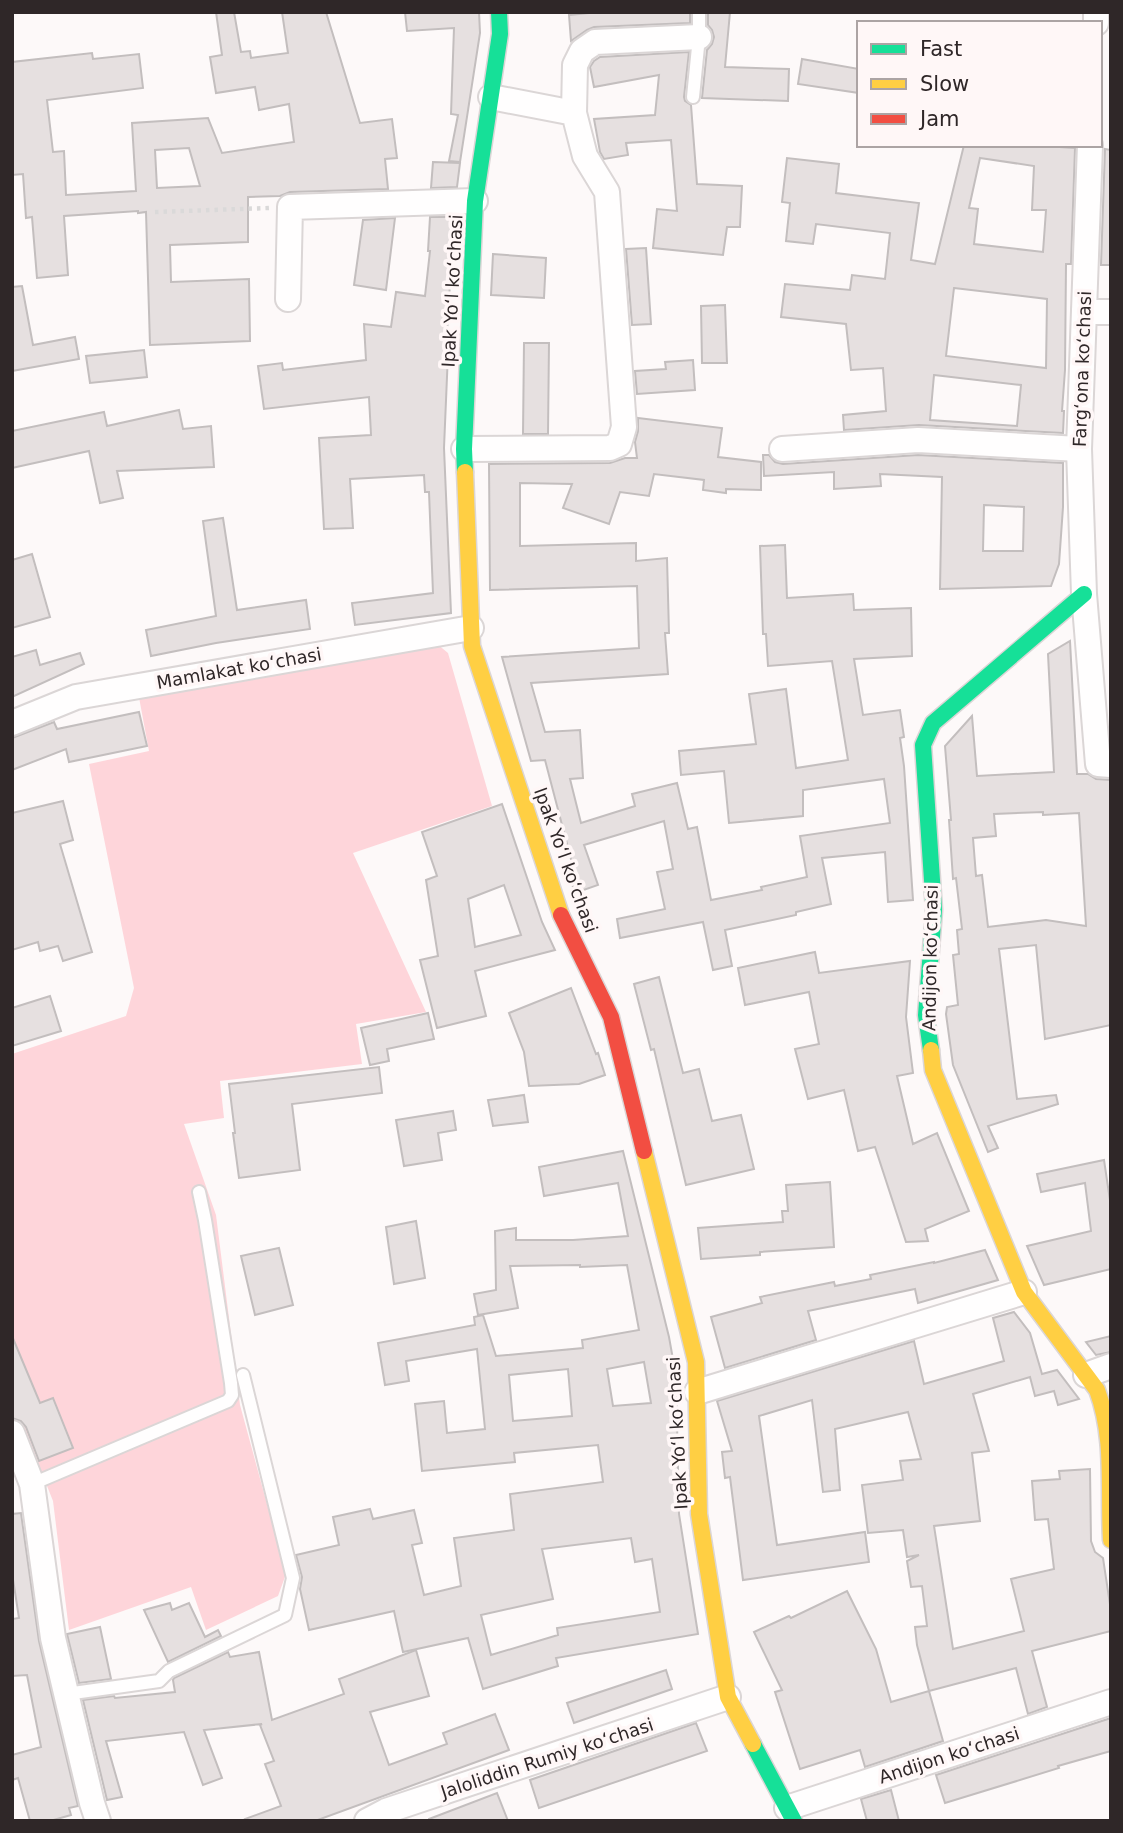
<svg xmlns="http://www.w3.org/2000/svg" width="1123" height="1833" font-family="'DejaVu Sans',sans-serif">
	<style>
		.green { fill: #fed5da }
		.building { fill: #e6e0e0; stroke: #c3bebe; stroke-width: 2; fill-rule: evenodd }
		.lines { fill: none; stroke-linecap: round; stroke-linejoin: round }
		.lane-casing { stroke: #dbd6d6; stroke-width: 16 }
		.street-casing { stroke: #dbd6d6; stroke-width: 28 }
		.fast-casing { stroke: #dbd6d6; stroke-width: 19 }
		.slow-casing { stroke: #dbd6d6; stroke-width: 19 }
		.jam-casing { stroke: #dbd6d6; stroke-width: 19 }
		.path { stroke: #dad9d9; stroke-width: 4.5; stroke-dasharray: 3.5 5; stroke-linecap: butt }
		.lane { stroke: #fffefe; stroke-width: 12 }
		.street { stroke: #fffefe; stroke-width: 24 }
		.fast { stroke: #16e098; stroke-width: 16 }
		.slow { stroke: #ffcf43; stroke-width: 16 }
		.jam { stroke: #f24e42; stroke-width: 16 }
		.labels { text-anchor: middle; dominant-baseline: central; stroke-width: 7; stroke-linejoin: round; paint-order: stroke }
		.street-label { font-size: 18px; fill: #2f2728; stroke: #fff7f7 }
	</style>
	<rect width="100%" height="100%" fill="#fdf9f9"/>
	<!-- green -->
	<path class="green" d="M431,639L448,653L492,806L353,853L426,1012L356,1024L362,1064L220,1081L224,1118L184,1124L216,1215L240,1405L286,1574L278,1596L206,1630L191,1587L69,1630L53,1501L12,1398V1054L126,1016L134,988L89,764L149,751L138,692Z"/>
	<!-- building -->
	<g class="building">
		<path d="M216,12H234L241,52L250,51L251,58L288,53L282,12H326L360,123L392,119L397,158L385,159L388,189L290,192L280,196L248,197V242L170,245L171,282L249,279L250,341L150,345L146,212L138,213V211L64,216L68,275L37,278L32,217L26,218L23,174L12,175V62L92,53L93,59L139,54L143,88L47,100L53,152L64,151L66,195L136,191L132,123L208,118L222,153L294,142L289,104L259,110L255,87L216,93L210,57L222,55ZM189,148L200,186L157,188L155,150Z"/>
		<path d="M405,12H479L480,33L460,162L449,161L458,115L451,114L454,28L407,31Z"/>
		<path d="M599,12H690V23L594,27L587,30L571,41L569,15Z"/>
		<path d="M708,12H730L725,67L789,69L788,101L702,98L707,50L712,44L714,37L712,30L708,25Z"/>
		<path d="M689,52L684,97L685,101L691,105L697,184L742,186L740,227H727L723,255L653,248L657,209L677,211L671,140L626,143L628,155L604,159L600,152L594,119L655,115L659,75L594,87L590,67L594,61L600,57Z"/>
		<path d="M802,59L859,69V93L798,84Z"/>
		<path d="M964,145H1028L1075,148L1071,264H1066L1065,370L1062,411H1064L1063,433L919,425L844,430L843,415L886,411L883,368L851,370L846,324L781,317L785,284L850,290L852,275L885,279L890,233L816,224L813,244L786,241L790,203L782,202L787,158L839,164L836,193L919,203L911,260L935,264ZM980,158L1034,166L1032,210H1046L1043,252L974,244L978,209L969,208ZM954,288L1047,299L1046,368L946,356ZM934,375L1021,385L1017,426L930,420Z"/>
		<path d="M1105,149L1111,150V265H1101Z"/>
		<path d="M433,162L460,163L457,187L431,188Z"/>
		<path d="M430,217H454L447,333L448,353L444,448L451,613L355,625L352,603L433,593L429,492H425L424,475L350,479L353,528L324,529L319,438L371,435L369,397L264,409L258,366L282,363L283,370L366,360L364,324L391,327L396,292L425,296L430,251H428Z"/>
		<path d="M395,218L386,290L354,285L363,220Z"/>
		<path d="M646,248L651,324L632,325L626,249Z"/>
		<path d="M493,254L546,258L544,298L491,295Z"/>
		<path d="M22,286L33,345L75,337L79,359L12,371V287Z"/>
		<path d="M725,305L727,363H702L701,306Z"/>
		<path d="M524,343H549L548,434H523Z"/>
		<path d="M144,350L147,377L90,383L86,356Z"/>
		<path d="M693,360L695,390L637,394L635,371L666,369L665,362Z"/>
		<path d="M179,410L183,429L211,426L214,467L117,471L123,498L100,503L89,451L12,468V431L104,412L107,426Z"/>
		<path d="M638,418L722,428L718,457L761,462V490L726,489V493L703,490L704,480L654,474L649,496L620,492L609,524L563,508L572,484L520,483V546L636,543V561L667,558L669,633H665L668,674L531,683L545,732L580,730L583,778L570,779L581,823L635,806L632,794L677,783L688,829L697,827L711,900L762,890L761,887L807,877L800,836L890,823L884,779L803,790V816L729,823L724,771L681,775L679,751L756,744L749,694L786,689L796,768L848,760L832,661L768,666L766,634H763L760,546L785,545L787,598L853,594L854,610L911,608L912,656L854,659L863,715L900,710L904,737L900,738L904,766L913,900L888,902L885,852L822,858L831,904L796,912V915L725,930L732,966L713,970L703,922L620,938L617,919L665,909L657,872L673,869L664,821L584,845L598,885L575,893L566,866L572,863L545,760L531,761L502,657L639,648L637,586L490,590L489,464L610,463L625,458H637L635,442L638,431Z"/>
		<path d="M763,455H769L775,462L783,464L918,455L1063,463V507L1059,564L1051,586L940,589L942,477L880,474L881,486L834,489V472L764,476ZM984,505L1024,507L1023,551H983Z"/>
		<path d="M223,518L237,610L306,600L310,629L216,643L151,656L146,630L216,616L203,521Z"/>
		<path d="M32,554L50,617L12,628V560Z"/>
		<path d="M1070,641L1077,774H1088L1096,779L1111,780V1025L1045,1039L1036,945L999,949L1017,1099L1056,1095L1058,1104L988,1126L998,1148L988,1152L953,1065L946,1014L947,1007L958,1005L953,955L959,954L957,930L962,929L956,878L953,879L949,820H951L945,746L972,716L977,776L1054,772L1048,654ZM1043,812V815L1079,813L1086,926L1046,920L988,927L982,875L976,876L973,838L996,836L994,814Z"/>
		<path d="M36,650L40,665L80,653L84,664L12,697V657Z"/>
		<path d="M139,712L147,746L69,762L66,749L12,770V738L54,722L57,729Z"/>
		<path d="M63,801L73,840L60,844L92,952L63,961L58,946L40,951L38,942L12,950V813Z"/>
		<path d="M502,804L542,922L555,950L475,971L486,1016L437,1028L420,960L438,956L426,880L437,876L422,832ZM504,885L521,935L475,947L468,899Z"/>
		<path d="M815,952L819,973L910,961L906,1017L913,1073L897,1076L913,1144L937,1133L969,1211L925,1229L928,1241L906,1242L875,1147L858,1151L844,1090L808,1099L795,1049L819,1044L809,992L745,1005L738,968Z"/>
		<path d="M659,977L683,1073L699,1069L712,1121L741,1115L754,1169L686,1185L654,1049L651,1050L634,984Z"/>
		<path d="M571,988L596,1054L598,1053L605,1075L579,1084L529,1086L524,1052L509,1013Z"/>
		<path d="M50,996L61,1031L12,1046V1008Z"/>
		<path d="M428,1013L434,1039L387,1049L389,1061L370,1065L361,1028Z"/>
		<path d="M379,1067L382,1093L292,1104L300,1170L239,1178L233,1133H235L229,1084Z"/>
		<path d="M524,1095L528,1122L493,1126L488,1100Z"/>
		<path d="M453,1111L456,1130L438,1133L442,1160L404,1166L396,1120Z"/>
		<path d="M623,1151L669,1337L676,1376L679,1514L698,1634L556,1658L558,1666L483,1689L468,1638L403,1652L394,1611L309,1630L300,1589L302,1577L296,1555L339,1545L333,1517L370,1509L373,1519L414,1510L422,1543L412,1545L424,1595L461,1586L454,1538L514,1530L510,1494L603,1482L598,1445L514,1453L515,1462L422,1471L415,1404L444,1401L447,1433L485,1429L477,1349L406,1361L409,1381L385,1385L378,1343L475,1325L474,1317L483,1315L496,1356L583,1348L582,1340L639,1330L627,1265L580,1267V1265L510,1266L518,1308L478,1315L474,1294L496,1290L495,1231L516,1228V1240H573L628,1236L618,1183L544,1196L539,1167ZM644,1362L651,1403L613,1406L607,1369ZM568,1369L572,1416L513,1421L509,1375ZM631,1538L635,1562L652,1559L660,1612L557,1628L558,1635L491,1655L481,1615L553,1599L542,1549Z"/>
		<path d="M1104,1160L1111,1207V1269L1044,1285L1027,1246L1091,1231L1085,1183L1041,1192L1037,1174Z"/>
		<path d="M830,1182L834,1247L760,1252V1255L701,1259L698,1228L783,1222L782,1211H788L786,1185Z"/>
		<path d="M416,1221L425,1278L394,1284L386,1227Z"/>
		<path d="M279,1248L293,1305L255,1315L241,1256Z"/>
		<path d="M985,1250L998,1280L918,1303L915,1289L808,1311L816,1340L725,1368L711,1317L762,1303L760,1297L834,1282L835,1286L871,1279L870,1275L934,1262V1263Z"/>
		<path d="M1014,1312L1030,1333L1042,1374L1057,1370L1079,1399L1058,1405L1054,1391L1035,1396L1030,1377L973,1394L989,1451L972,1453L980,1521L934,1526L953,1649L1024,1631L1011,1579L1054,1569L1048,1519L1035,1520L1032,1481L1060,1479L1059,1471L1090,1469L1091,1541L1095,1552L1103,1558L1111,1611V1631L1032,1651L1047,1707L1028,1714L1016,1668L929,1691L917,1645L915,1627L927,1626L922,1586L911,1587L907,1561L919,1555L907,1557L903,1530L868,1533L862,1485L903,1480L900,1461L921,1459L908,1412L835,1429L840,1490L823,1492L812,1400L759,1416L777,1545L865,1532L869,1562L743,1580L730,1477L725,1478L722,1452L732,1451L717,1401L914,1341L924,1384L1004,1361L993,1318Z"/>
		<path d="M12,1336L40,1403L53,1398L73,1448L39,1461L26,1427L21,1421L12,1418Z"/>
		<path d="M1111,1336V1352L1096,1355L1086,1342Z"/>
		<path d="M21,1513L39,1641L78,1806L69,1808L71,1815L50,1821H30L18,1778L12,1780V1755L41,1747L27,1675L12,1676V1619L19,1618L12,1573V1514Z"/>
		<path d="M847,1591L876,1649L891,1702L929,1691L943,1741L865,1767L860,1750L800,1769L775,1692L782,1690L754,1632L789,1616L791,1618Z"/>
		<path d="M170,1603L172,1610L189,1603L205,1637L218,1630L221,1636L168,1662L144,1610Z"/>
		<path d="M100,1627L111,1679L79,1683L67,1634Z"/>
		<path d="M416,1650L429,1696L370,1712L389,1765L447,1744L443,1733L495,1714L509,1750L315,1821H246L245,1819L281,1806L265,1764L274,1761L260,1725L262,1724L204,1730L222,1778L203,1785L184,1732L106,1741L122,1797L107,1800L83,1700L114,1696L115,1698L175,1692L173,1680L174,1678L228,1652L230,1657L259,1652L272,1720L344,1694L339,1679Z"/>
		<path d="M666,1670L672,1689L574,1723L567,1703Z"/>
		<path d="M1111,1718V1751L1058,1766L1059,1768L945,1803L936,1775Z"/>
		<path d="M696,1723L707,1751L539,1808L530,1780Z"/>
		<path d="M891,1790L899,1821H867L861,1799Z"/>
		<path d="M497,1793L508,1821H429V1819Z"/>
	</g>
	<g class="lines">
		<!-- lane casing -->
		<g class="lane-casing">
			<g id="lane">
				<path d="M693,97L699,37V12"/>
				<path d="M32,1484L228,1401L232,1395L231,1383L205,1220L199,1192"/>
				<path d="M66,1694L159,1681L169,1671L285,1615L293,1578L243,1375"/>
			</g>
		</g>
		<!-- street casing -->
		<g class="street-casing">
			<g id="street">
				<path d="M1096,23V12"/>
				<path d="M574,113L575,65L582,51L595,42L699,37"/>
				<path d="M1090,145L1079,449L1084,594L1098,764L1111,765"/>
				<path d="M288,299L290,207L475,201"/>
				<path d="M1084,312H1111"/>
				<path d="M464,449L610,448L619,444L624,427L607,192L585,156L574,113L491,97"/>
				<path d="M782,449L918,440L1079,449"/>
				<path d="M12,723L76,697L471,628"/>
				<path d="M1086,1375L1111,1366"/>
				<path d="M697,1392L1024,1292"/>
				<path d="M12,1433L32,1484L53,1638L92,1803L98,1821"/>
				<path d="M787,1808L1111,1702"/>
				<path d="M367,1821L386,1811L728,1697"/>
			</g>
		</g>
		<!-- fast casing -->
		<g class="fast-casing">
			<g id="fast">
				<path d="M465,472L464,449L475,201L500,34L499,12"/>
				<path d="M931,1050L926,1015L934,910L923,745L933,723L1084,594"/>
				<path d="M753,1744L794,1821"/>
			</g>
		</g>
		<!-- slow casing -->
		<g class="slow-casing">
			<g id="slow">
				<path d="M465,472L472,646L561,915"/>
				<path d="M931,1050L933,1070L1024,1292L1097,1390C1115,1438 1108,1489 1111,1540"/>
				<path d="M644,1151L696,1362L699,1514L728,1697L753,1744"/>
			</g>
		</g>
		<!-- jam casing -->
		<g class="jam-casing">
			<path id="jam" d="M561,915L611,1017L644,1151"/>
		</g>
		<!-- path -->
		<path class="path" d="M155,212L269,208"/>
		<!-- lane -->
		<use href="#lane" class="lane"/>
		<!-- street -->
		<use href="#street" class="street"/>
		<!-- fast -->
		<use href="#fast" class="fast"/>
		<!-- slow -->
		<use href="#slow" class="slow"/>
		<!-- jam -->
		<use href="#jam" class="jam"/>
	</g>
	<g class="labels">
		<!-- street labels -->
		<g class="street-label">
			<text transform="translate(452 291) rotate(-87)">Ipak Yoʻl koʻchasi</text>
			<text transform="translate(1082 369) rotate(-88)">Fargʻona koʻchasi</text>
			<text transform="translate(239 668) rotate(-10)">Mamlakat koʻchasi</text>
			<text transform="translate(566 860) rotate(70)">Ipak Yoʻl koʻchasi</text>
			<text transform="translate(930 958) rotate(-89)">Andijon koʻchasi</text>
			<text transform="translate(677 1433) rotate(-93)">Ipak Yoʻl koʻchasi</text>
			<text transform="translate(949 1755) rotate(-18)">Andijon koʻchasi</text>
			<text transform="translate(547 1758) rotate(-18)">Jaloliddin Rumiy koʻchasi</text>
		</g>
	</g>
	<!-- border -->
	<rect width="1123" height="1833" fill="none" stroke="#2f2728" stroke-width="28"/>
	<!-- legend -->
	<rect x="857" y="21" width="245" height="126" fill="#fff7f7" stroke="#aca4a4" stroke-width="2"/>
	<rect x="871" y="44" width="35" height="10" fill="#16e098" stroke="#aca4a4" stroke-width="2"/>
	<text x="920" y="56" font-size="21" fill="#2f2728">Fast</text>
	<rect x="871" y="79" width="35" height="10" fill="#ffcf43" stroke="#aca4a4" stroke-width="2"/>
	<text x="920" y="91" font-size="21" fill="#2f2728">Slow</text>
	<rect x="871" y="114" width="35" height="10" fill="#f24e42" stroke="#aca4a4" stroke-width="2"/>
	<text x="920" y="126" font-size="21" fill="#2f2728">Jam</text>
</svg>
